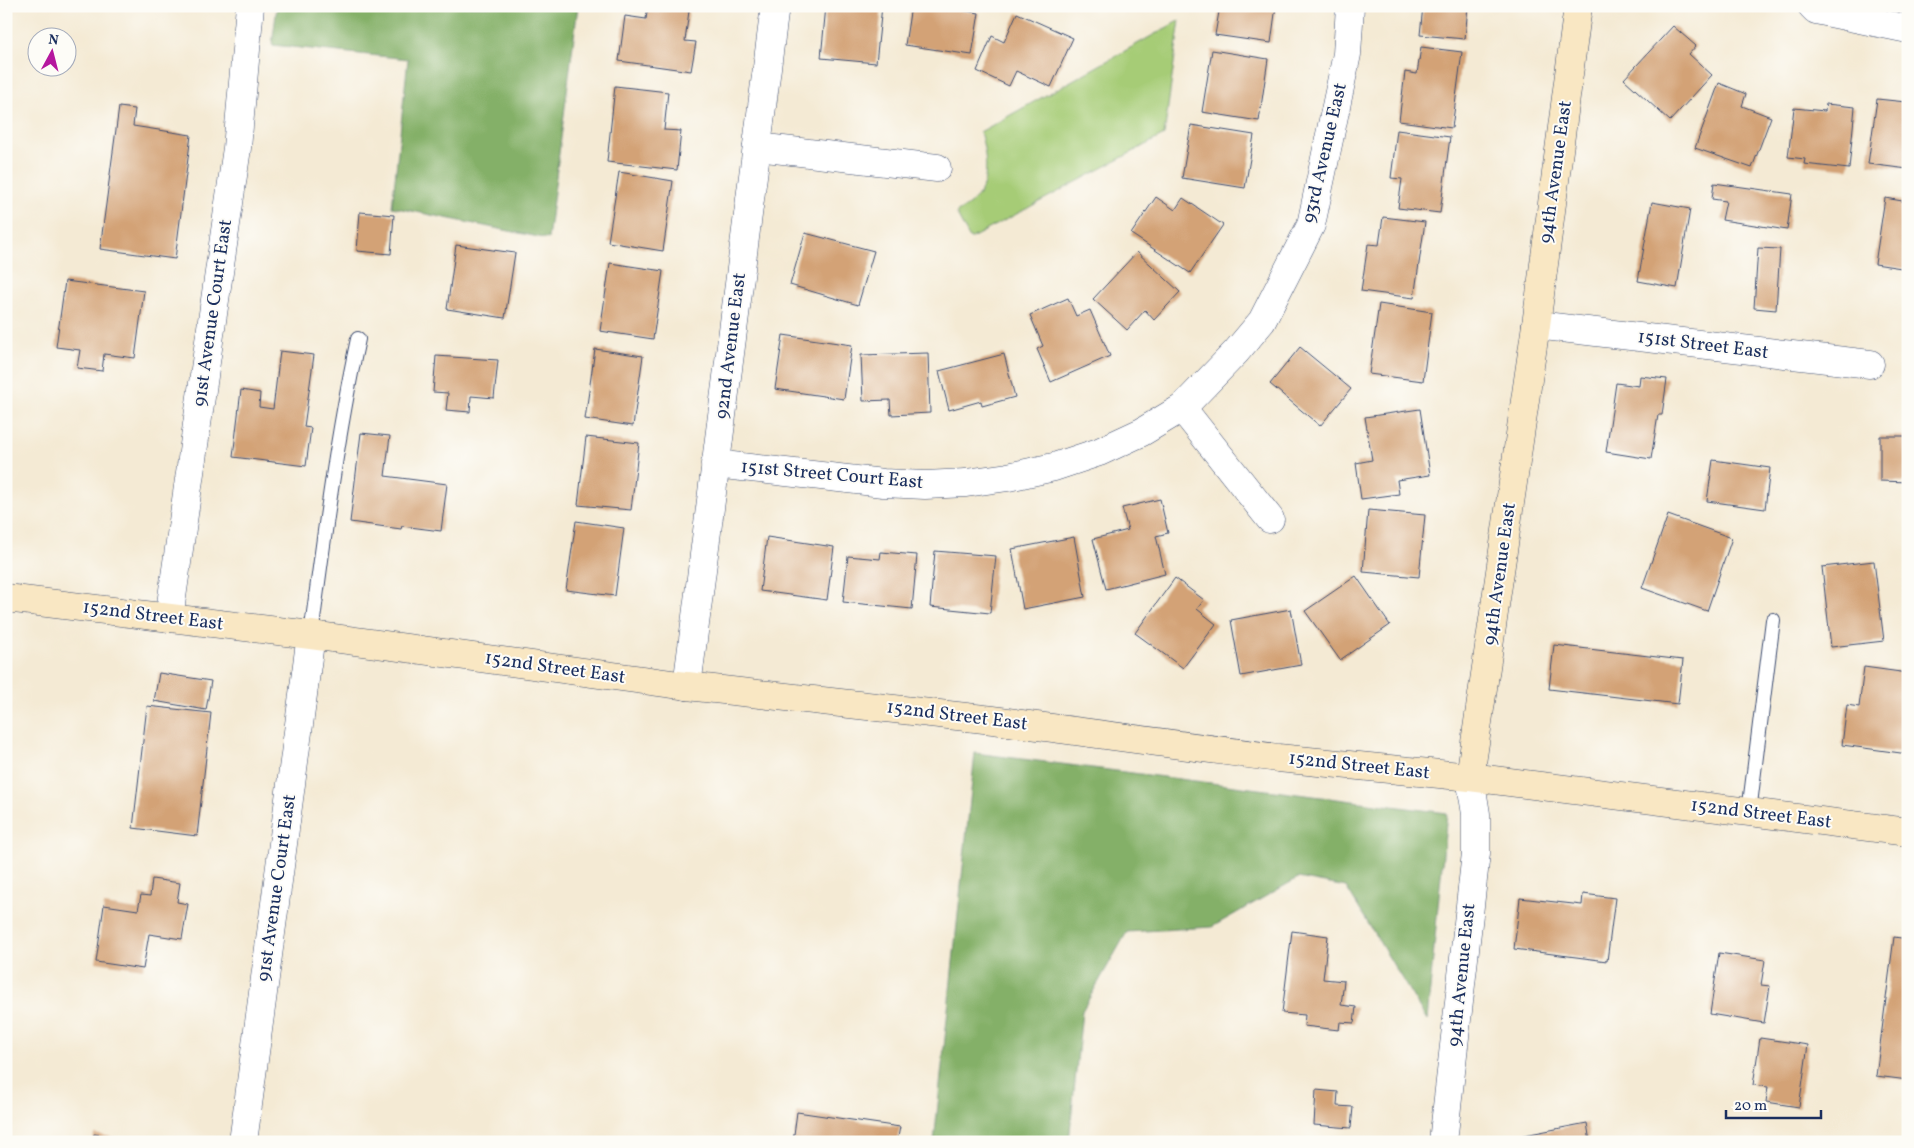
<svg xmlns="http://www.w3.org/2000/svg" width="1914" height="1148" font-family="Vollkorn,serif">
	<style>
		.green { fill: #a6cc76; stroke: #607e6a }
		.forest { fill: #84b067; stroke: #507062 }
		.building { fill: #d3a276 }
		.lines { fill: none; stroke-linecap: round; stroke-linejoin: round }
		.lane-casing { stroke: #3c4b70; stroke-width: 16 }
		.street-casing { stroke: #3c4b70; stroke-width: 29 }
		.secondary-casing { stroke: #3c4b70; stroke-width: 29 }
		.lane { stroke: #fff; stroke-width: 14 }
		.street { stroke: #fff; stroke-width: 28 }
		.secondary { stroke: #f9e7c3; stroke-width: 28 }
		.labels { text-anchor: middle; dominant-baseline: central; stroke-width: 4; stroke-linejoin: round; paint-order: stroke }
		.street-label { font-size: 19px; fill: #1b2f5e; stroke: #fdfcf7 }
	</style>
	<rect width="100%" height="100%" fill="#fdfcf7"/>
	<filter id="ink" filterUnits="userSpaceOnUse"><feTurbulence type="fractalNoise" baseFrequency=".02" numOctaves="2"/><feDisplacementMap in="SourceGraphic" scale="10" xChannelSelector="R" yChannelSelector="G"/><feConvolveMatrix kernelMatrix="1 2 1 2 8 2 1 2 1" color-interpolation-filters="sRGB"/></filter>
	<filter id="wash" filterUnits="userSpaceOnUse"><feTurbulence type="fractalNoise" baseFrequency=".0096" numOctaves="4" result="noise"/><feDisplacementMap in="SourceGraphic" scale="20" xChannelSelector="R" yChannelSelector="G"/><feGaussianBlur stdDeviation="1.12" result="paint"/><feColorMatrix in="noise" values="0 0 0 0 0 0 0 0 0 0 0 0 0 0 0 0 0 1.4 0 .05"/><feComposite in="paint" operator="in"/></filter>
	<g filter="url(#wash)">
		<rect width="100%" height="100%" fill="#f4ead4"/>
		<!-- green -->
		<path class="green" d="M1180,20L1164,135L970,239L956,213C962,209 970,205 975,199C991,184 986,151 980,132Z"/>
		<!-- forest -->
		<g class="forest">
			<path d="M277,6H578L548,239L392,207L408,59L272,45Z"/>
			<path d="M975,753L1447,813L1427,1020L1346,887L1298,878L1212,927L1127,932L1082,1011L1069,1142H934Z"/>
		</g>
		<g id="blocks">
			<!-- building -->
			<g class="building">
				<path d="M648,6L689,11L685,41L696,42L691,71L619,61L625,16L646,19Z"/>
				<path d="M826,6H882L876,63L821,58Z"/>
				<path d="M911,6H936L979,13L972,55L905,45Z"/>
				<path d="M1220,6H1276L1271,43L1215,35Z"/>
				<path d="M1423,6H1468L1465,39L1420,35Z"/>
				<path d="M1017,13L1073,38L1051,87L1016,71L1009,86L977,71L992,36L1004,42Z"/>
				<path d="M1673,26L1696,46L1689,54L1712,75L1670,121L1624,79Z"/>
				<path d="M1421,47L1462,52L1452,128L1399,121L1405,72L1417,74Z"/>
				<path d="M1212,50L1268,59L1259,121L1202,112Z"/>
				<path d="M1719,83L1746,94L1742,106L1771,117L1752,168L1695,148Z"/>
				<path d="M615,86L668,92L664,130L681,131L677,170L607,162Z"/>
				<path d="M1907,96L1908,169L1868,164L1877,99L1906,102Z"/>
				<path d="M1826,104L1855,107L1849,169L1804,164L1805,159L1788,157L1794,108L1825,111Z"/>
				<path d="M119,107L135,109L133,126L191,135L175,259L100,249Z"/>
				<path d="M1191,125L1254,135L1245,188L1182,178Z"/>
				<path d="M1397,130L1450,137L1440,213L1398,208L1402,179L1391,178Z"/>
				<path d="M619,172L673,181L663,251L608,242Z"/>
				<path d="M1714,183L1792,194L1787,230L1722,220L1726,201L1712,199Z"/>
				<path d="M1156,197L1175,210L1183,198L1223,225L1190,273L1131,234Z"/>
				<path d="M1885,198L1908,202V269L1875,264Z"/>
				<path d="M1652,202L1690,209L1677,288L1638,281Z"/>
				<path d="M360,212L394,215L391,254L357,251Z"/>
				<path d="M1383,217L1425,222L1414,298L1361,291L1368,244L1379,245Z"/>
				<path d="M805,233L874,251L858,305L790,285Z"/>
				<path d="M456,245L515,253L505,318L447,309Z"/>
				<path d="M1758,248L1780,249L1776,310L1754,308Z"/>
				<path d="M1137,252L1180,292L1154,320L1145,310L1127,330L1093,299Z"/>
				<path d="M610,263L663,271L653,339L600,331Z"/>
				<path d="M65,281L144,291L135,358L104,354L102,371L77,368L80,350L56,347Z"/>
				<path d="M1068,298L1076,316L1090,310L1110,356L1051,382L1037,349L1043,346L1030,315Z"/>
				<path d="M1379,304L1432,312L1423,381L1369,374Z"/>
				<path d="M783,335L852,345L844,399L775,389Z"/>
				<path d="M1300,347L1351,389L1320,426L1270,384Z"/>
				<path d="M595,349L643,356L633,426L585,419Z"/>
				<path d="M280,351L314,355L304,427L311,428L306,466L233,457L241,390L260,393L259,407L273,409Z"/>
				<path d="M928,353L930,413L891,415L890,400L863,401L861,355Z"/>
				<path d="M1004,354L1015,397L982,406L981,401L949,410L939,371Z"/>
				<path d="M436,356L498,360L494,398L471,396L470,412L446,410L448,393L433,392Z"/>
				<path d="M1640,376L1667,379L1662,415H1658L1651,459L1606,452L1616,383L1639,386Z"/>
				<path d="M1420,409L1430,475L1397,480L1399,494L1361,499L1356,463L1372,460L1365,417Z"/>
				<path d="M361,433L390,436L385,476L447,484L441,531L402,526L401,529L350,522Z"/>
				<path d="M1880,436H1908V482L1880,481Z"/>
				<path d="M586,437L639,443L631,510L578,505Z"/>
				<path d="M1713,460L1770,468L1765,509L1707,501Z"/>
				<path d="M1160,499L1168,533L1156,536L1165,574L1106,589L1093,539L1128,530L1122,508Z"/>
				<path d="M1368,510L1425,515L1419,577L1363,572Z"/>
				<path d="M1668,515L1732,538L1707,611L1642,588Z"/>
				<path d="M576,521L624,528L615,596L566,590Z"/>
				<path d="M767,537L834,547L827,600L760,591Z"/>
				<path d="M1074,537L1085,597L1023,609L1012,549Z"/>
				<path d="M935,551L996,556L990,613L930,607Z"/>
				<path d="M881,552L917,555L912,609L843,602L848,556L880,559Z"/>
				<path d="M1874,561L1884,641L1831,647L1822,567Z"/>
				<path d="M1356,576L1390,625L1340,660L1305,611Z"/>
				<path d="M1175,578L1204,600L1197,609L1216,624L1183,668L1135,633Z"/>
				<path d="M1291,609L1301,665L1241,676L1231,620Z"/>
				<path d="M1554,645L1683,660L1678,704L1549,689Z"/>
				<path d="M1864,667L1908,673V754L1842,745L1847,705L1859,707Z"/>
				<path d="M159,673L211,681L206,710L154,701Z"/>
				<path d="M147,706L211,713L197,836L133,828Z"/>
				<path d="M152,879L180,883L177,902L188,904L182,939L149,934L143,969L96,962L104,905L138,910L141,895L150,896Z"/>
				<path d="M1583,894L1615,898L1607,961L1514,949L1520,898L1582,905Z"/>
				<path d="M1292,931L1328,936L1323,979L1344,981L1341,1005L1356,1007L1354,1023L1340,1022L1339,1030L1304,1026L1305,1015L1282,1013Z"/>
				<path d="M1894,937L1908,939V1080L1876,1076Z"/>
				<path d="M1719,953L1765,960L1761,985L1770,986L1764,1023L1710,1014Z"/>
				<path d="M1760,1038L1808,1045L1799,1107L1766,1102L1768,1087L1753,1085Z"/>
				<path d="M1316,1090L1338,1092L1337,1106L1353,1107L1351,1128L1314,1125Z"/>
				<path d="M797,1112L900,1127L897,1142H793Z"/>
				<path d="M1587,1123L1590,1142H1510L1509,1138Z"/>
				<path d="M94,1134L137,1141V1142H93Z"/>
			</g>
		</g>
	</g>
	<g filter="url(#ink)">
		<use href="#blocks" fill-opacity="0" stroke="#3c4b70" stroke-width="1"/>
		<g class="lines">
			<!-- lane casing -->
			<g class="lane-casing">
				<g id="lane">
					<path d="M311,635C324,536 337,436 358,339"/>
					<path d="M1749,812L1773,620"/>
				</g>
			</g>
			<!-- street casing -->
			<g class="street-casing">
				<g id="street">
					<path d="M1812,6L1816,10L1908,29"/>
					<path d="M757,147L937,168"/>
					<path d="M1536,325L1870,364"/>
					<path d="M1182,408L1270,519"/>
					<path d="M715,464L883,483L925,485L966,483L1008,477L1054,467L1099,452L1142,432L1182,408L1236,352L1262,321L1311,225L1347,54L1350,6"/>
					<path d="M169,618L237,148L250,6"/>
					<path d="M687,686L775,6"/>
					<path d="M243,1142L311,635"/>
					<path d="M1443,1142L1476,853V814L1470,777"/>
				</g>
			</g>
			<!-- secondary casing -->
			<g class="secondary-casing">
				<g id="secondary">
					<path d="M6,598L311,635L687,686L993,720L1278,758L1470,777L1908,832"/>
					<path d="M1470,777L1536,325L1578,6"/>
				</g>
			</g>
			<!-- lane -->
			<use href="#lane" class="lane"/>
			<!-- street -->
			<use href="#street" class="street"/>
			<!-- secondary -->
			<use href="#secondary" class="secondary"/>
		</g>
	</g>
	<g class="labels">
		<!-- street labels -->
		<g class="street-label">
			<text transform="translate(1325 153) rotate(-77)">93rd Avenue East</text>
			<text transform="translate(1556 172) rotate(-82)">94th Avenue East</text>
			<text transform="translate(213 313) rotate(-82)">91st Avenue Court East</text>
			<text transform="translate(1703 345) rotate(7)">151st Street East</text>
			<text transform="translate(731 346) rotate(-83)">92nd Avenue East</text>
			<text transform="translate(832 475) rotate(5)">151st Street Court East</text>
			<text transform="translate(1500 574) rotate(-82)">94th Avenue East</text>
			<text transform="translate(153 616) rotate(7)">152nd Street East</text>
			<text transform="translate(555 668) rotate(8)">152nd Street East</text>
			<text transform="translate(957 716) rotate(7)">152nd Street East</text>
			<text transform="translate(1359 766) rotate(6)">152nd Street East</text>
			<text transform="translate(1761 814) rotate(7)">152nd Street East</text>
			<text transform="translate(277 888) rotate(-82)">91st Avenue Court East</text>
			<text transform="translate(1462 975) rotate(-84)">94th Avenue East</text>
		</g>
	</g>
	<!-- margin -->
	<rect width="1914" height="1148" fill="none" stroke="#fdfcf7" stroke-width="25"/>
	<!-- north arrow -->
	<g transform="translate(52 52) rotate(7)"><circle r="24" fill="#fdfcf7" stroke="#a3aaba"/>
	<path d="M0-4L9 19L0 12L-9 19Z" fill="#b5179e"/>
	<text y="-8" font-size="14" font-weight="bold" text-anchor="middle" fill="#1b2f5e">N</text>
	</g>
	<!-- scale -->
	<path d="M1726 1110v8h95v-8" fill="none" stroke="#1b2f5e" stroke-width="2.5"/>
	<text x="1734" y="1110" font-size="15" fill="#1b2f5e" stroke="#fdfcf7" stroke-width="4" paint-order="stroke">20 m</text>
</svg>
